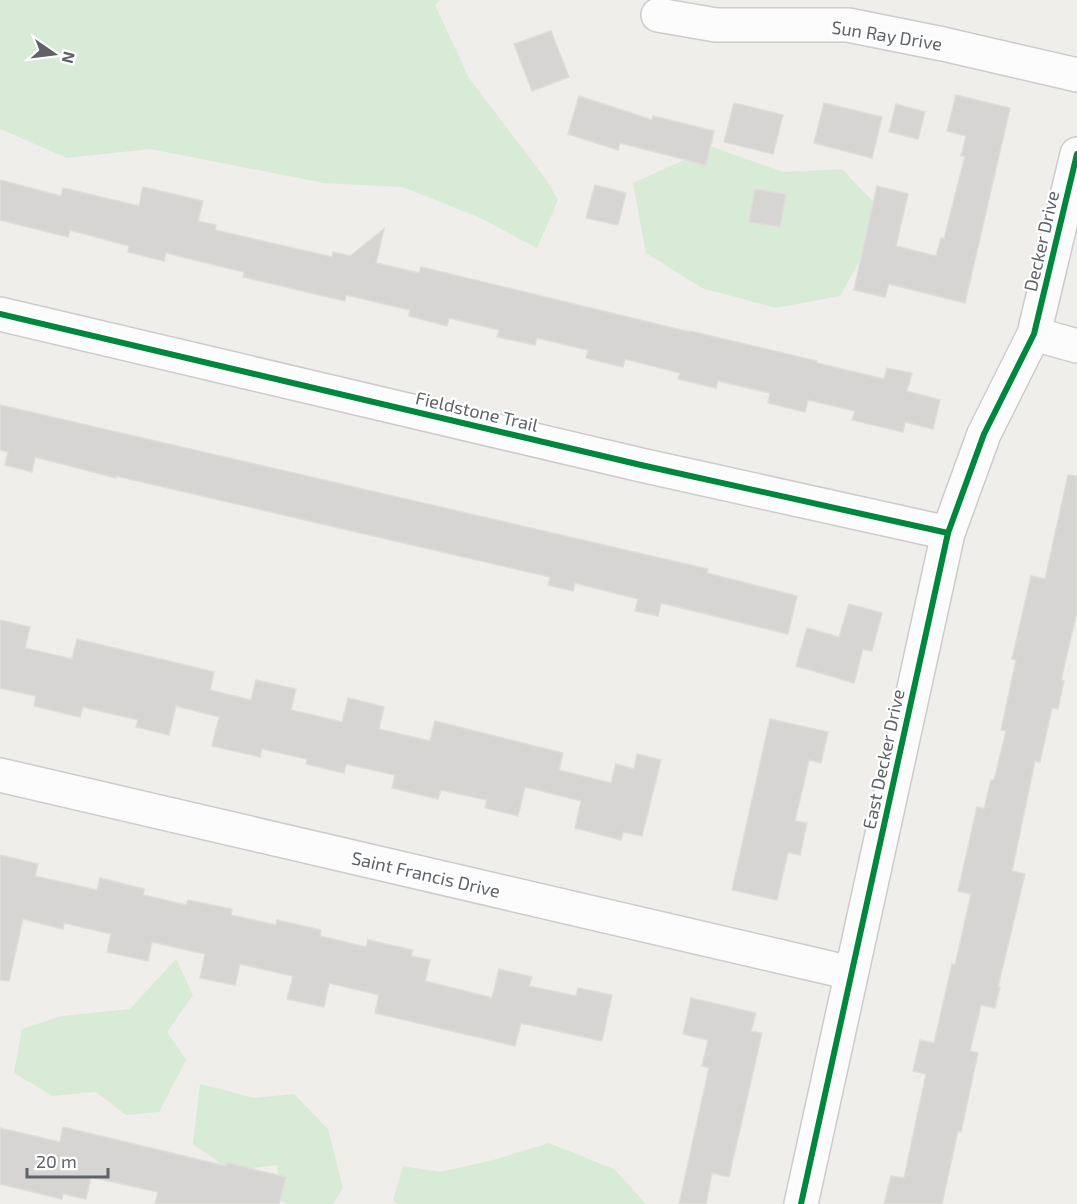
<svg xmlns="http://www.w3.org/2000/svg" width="1077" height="1204" font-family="'Exo 2',sans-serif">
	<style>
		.green { fill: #d8ebd6 }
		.building { fill: #d6d5d3; stroke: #deddd9; stroke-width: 1.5 }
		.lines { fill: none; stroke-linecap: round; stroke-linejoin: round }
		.minor-casing { stroke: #cbcccc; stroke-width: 36 }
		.minor { stroke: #fdfcfc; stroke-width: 33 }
		.cycleway-casing { stroke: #fff; stroke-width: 10 }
		.cycleway { stroke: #00873e; stroke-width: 6 }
		.labels { text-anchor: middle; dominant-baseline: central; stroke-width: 4.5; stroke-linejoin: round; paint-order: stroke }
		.street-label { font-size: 18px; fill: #5f6368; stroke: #fff }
	</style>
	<rect width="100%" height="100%" fill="#efeeea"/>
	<!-- green -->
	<g class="green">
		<path d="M0,0H441L435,5L469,78L545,178L558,200L537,248L478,217L403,187L324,183L150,149L67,158L0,129Z"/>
		<path d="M713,147L783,172L842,169L885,214L840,296L776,308L702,288L646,253L633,183Z"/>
		<path d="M176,959L193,995L167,1032L186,1060L159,1112L126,1115L96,1092L53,1096L14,1073L22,1029L62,1016L130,1009Z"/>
		<path d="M200,1084L254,1098L294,1094L328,1129L343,1188L333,1204H286L280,1200L277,1165L231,1171L193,1144Z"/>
		<path d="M549,1143L614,1169L646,1204H397L393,1200L403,1166L440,1172L497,1159Z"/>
	</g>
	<!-- building -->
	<g class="building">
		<path d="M551,31L569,77L532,91L514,44Z"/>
		<path d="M956,95L1010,108L965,303L889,284L885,297L854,290L877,186L908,194L896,246L936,256L941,238L944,239L965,156H961L966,136L947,131Z"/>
		<path d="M579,96L652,120L653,116L714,131L706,165L620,143L618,150L568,134Z"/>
		<path d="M734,103L783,115L773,154L724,142Z"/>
		<path d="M824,103L882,117L872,158L814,143Z"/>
		<path d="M896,104L925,112L918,139L889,132Z"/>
		<path d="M0,180L61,196L63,188L139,206L143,187L203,201L198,221L216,225L215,230L332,257L333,252L350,256L384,229L376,263L419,273L421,267L690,332V331L817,361V363L884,379L887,368L912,373L907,391L940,400L933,429L905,422L903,432L852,420L855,411L808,400L805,412L768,403L770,393L718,381L716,388L678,379L680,373L625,359L623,367L586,358L588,350L537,338L535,345L497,337L499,330L449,318L447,326L409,316L410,310L346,295L345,301L243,277L244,272L166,253L164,261L128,252L129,246L70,230L68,237L0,220Z"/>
		<path d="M595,185L626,193L618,225L586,218Z"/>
		<path d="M755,189L786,194L780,227L749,222Z"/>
		<path d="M0,405L708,569L707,573L797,596L788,634L661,603L658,616L635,611L638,599L575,583L573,591L548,585L550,577L116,476V478L35,457L32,472L5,465L8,452L0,450Z"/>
		<path d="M1068,475L1077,476V612L1061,680L1064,681L1058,709L1052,708L1040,762L1035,761L1012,871L1025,874L998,987H1000L995,1008L981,1005L970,1051L978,1053L961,1132L958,1131L942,1204H884L891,1176L904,1178L926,1074L913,1071L920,1040L934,1043L952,964L955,965L971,894L958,891L977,807L984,809L991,780H994L1006,731L1001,730L1016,660L1012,659L1031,576L1045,579Z"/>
		<path d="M849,604L882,613L872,651L863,649L854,683L796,666L807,628L839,637Z"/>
		<path d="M0,620L30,627L25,648L72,659L77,639L214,672L210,690L251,700L256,680L296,689L291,710L342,722L348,698L384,707L379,729L430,741L435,721L563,753L559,770L611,783L616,764L634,769L637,754L661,760L642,836L623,832L621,840L575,828L581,801L525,787L518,816L485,808L487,800L441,790L438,799L392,788L395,775L346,764L344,773L306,764L307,759L262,749L260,757L212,746L219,717L176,706L169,735L136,727L138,720L83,707L80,717L34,706L36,696L0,688Z"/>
		<path d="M770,719L828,732L821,763L809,760L795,821L807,823L800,855L788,852L777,900L732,890Z"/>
		<path d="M0,855L38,864L35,876L97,890L100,878L144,889L143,895L186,905L188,900L232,909L231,915L276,925L277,920L321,930L320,936L366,947L368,940L413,950L411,956L430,960L425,981L492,998L499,969L532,977L529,986L576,996L578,988L612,995L602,1041L521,1023L515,1046L375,1013L379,995L329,983L324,1007L287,999L293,976L240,964L235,985L200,978L205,954L152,942L148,961L107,952L111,934L64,923L63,929L23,919L9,981L0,980Z"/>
		<path d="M691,998L756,1013L751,1031L762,1033L729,1177L712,1173L706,1204H679L709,1068L702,1066L708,1040L683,1034Z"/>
		<path d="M63,1127L226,1166L227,1163L286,1177L279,1204H155L158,1192L91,1177L86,1199L63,1194L62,1199L0,1184V1128L60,1142Z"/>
	</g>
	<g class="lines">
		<!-- minor casing -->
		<g class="minor-casing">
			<g id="minor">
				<path d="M658,15L716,25H848L943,44L1077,75"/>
				<path d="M0,314L641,465L948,533"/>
				<path d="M1034,334L1077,346"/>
				<path d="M0,775L851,973"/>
				<path d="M801,1204L948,533L984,434L1034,334L1077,154"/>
			</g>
		</g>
		<!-- minor -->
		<use href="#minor" class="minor"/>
		<!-- cycleway casing -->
		<g class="cycleway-casing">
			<g id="cycleway">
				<path d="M0,314L641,465L948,533"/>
				<path d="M801,1204L948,533L984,434L1034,334L1077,154"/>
			</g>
		</g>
		<!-- cycleway -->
		<use href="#cycleway" class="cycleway"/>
	</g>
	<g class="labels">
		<!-- street labels -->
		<g class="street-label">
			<text transform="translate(887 35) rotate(9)">Sun Ray Drive</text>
			<text transform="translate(1041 241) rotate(-77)">Decker Drive</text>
			<text transform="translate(477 411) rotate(13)">Fieldstone Trail</text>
			<text transform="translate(883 759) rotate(-78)">East Decker Drive</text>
			<text transform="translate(426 874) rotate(13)">Saint Francis Drive</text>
		</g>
	</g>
	<!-- north arrow -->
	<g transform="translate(54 54) rotate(104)" stroke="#ffffff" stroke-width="4.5" paint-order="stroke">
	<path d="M0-4.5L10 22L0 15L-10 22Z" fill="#5f6368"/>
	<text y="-9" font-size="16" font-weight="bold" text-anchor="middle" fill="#5f6368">N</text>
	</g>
	<!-- scale -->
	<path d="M27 1168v9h81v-9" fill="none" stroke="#5f6368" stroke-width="3"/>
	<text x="36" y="1168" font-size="18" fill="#5f6368" stroke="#ffffff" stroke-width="4.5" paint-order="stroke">20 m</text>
</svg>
